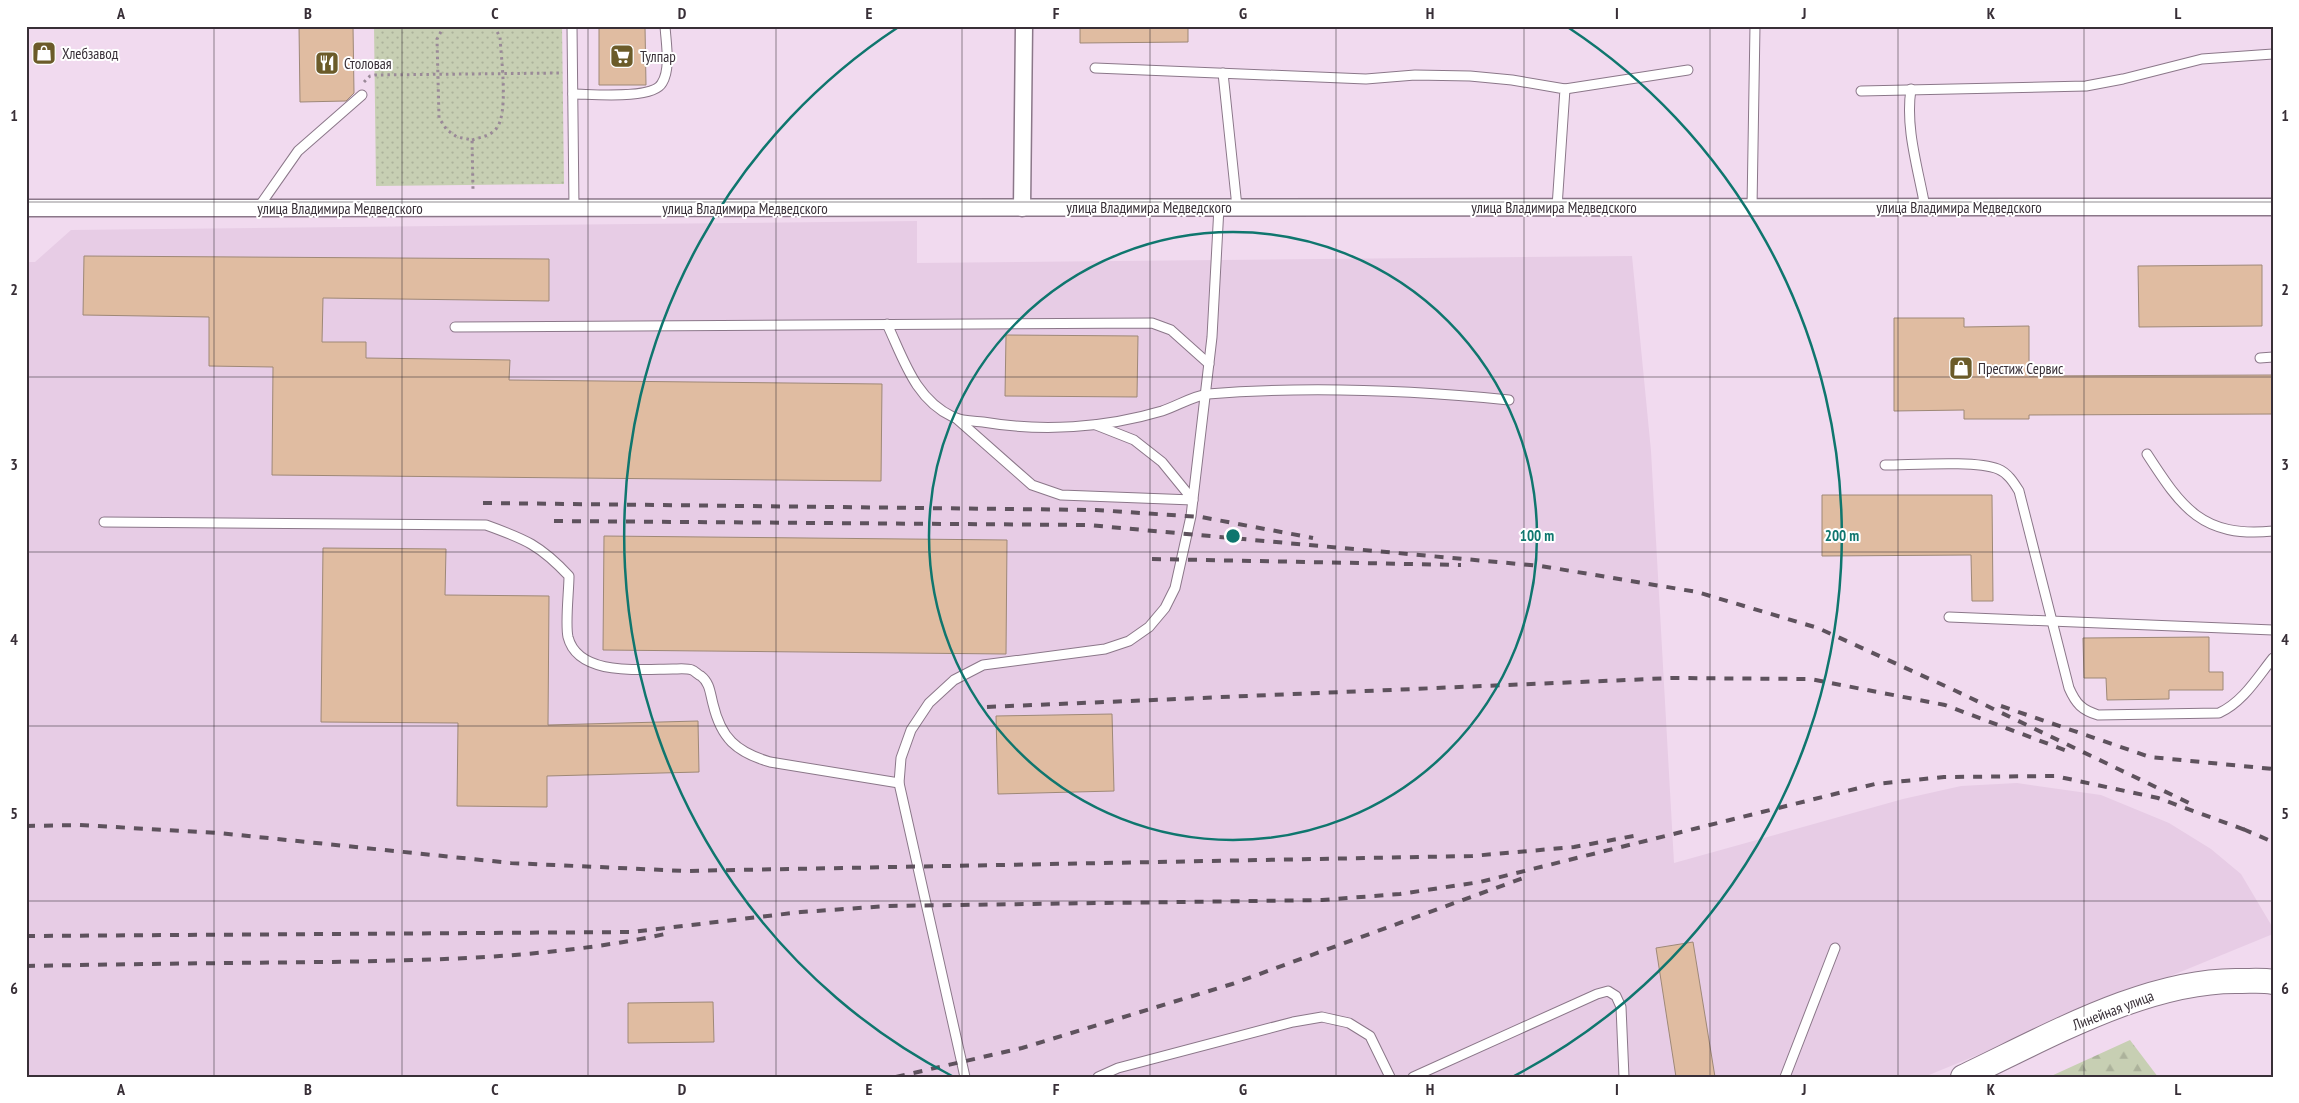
<svg xmlns="http://www.w3.org/2000/svg" width="2299" height="1103" font-family="'PT Sans Narrow',sans-serif">
	<style>
		.built { fill: #e7cce5 }
		.green { fill: url(#green-dots) }
		.forest { fill: url(#forest-firs) }
		.building { fill: #e0bca1; stroke: #9e8877 }
		.lines { fill: none; stroke-linecap: round; stroke-linejoin: round }
		.lane-casing { stroke: #8b7789; stroke-width: 11 }
		.street-casing { stroke: #8b7789; stroke-width: 19 }
		.secondary-casing { stroke: #8b7789; stroke-width: 26 }
		.path { stroke: #9a8998; stroke-width: 3; stroke-dasharray: 2.5 4; stroke-linecap: butt }
		.lane { stroke: #fff; stroke-width: 9 }
		.street { stroke: #fff; stroke-width: 16 }
		.secondary { stroke: #fff; stroke-width: 24 }
		.rail { stroke: #5e525d; stroke-width: 4; stroke-dasharray: 9 9; stroke-linecap: butt }
		.grid { fill: none; stroke: #382f37; stroke-width: 1; stroke-opacity: 0.55 }
		.ring { fill: none; stroke: #0f766e; stroke-width: 2.5 }
		.labels { text-anchor: middle; dominant-baseline: central; stroke-width: 4; stroke-linejoin: round; paint-order: stroke }
		.poi-label { font-size: 15px; fill: #382f37; stroke: #fff; text-anchor: start }
		.street-label { font-size: 15px; fill: #382f37; stroke: #fff }
		.centre { fill: #0f766e; stroke: #fff; stroke-width: 2.5 }
		.ring-label { font-size: 15px; text-anchor: middle; font-weight: bold; fill: #0f766e; stroke: #fff; stroke-width: 4; stroke-linejoin: round; paint-order: stroke }
		.neatline { fill: none; stroke: #382f37; stroke-width: 2 }
		.grid-label { font-size: 16px; text-anchor: middle; font-weight: bold; fill: #382f37 }
	</style>
	<defs>
		<pattern id="green-dots" width="8" height="8" patternUnits="userSpaceOnUse" patternTransform="scale(1.25)"><rect width="8" height="8" fill="#c7cfb3"/><path d="M2 2h.1M6 6h.1" fill="none" stroke="#acb29b" stroke-width="1.8" stroke-linecap="round"/></pattern>
		<pattern id="forest-firs" width="22" height="20" patternUnits="userSpaceOnUse" patternTransform="scale(1.25)"><rect width="22" height="20" fill="#c7cfb3"/><path d="M5 1l3.5 6h-7zM16 11l3.5 6h-7z" fill="#acb29b"/></pattern>
	</defs>
	<rect width="100%" height="100%" fill="#f1daef"/>
	<!-- built -->
	<path class="built" d="M917,221V263L1632,256L1651,451L1674,863L1903,799L1961,786L2017,783L2101,795L2169,823L2211,849L2241,874L2273,928V934L1924,1077H26V262H35L71,230Z"/>
	<!-- green -->
	<path class="green" d="M374,26H562L564,184L376,186Z"/>
	<!-- forest -->
	<path class="forest" d="M2130,1040L2158,1077H2049Z"/>
	<!-- building -->
	<g class="building">
		<path d="M299,26H353L354,93L346,101L300,102Z"/>
		<path d="M599,26H645L646,85H599Z"/>
		<path d="M1080,26H1188V42L1080,43Z"/>
		<path d="M84,256L549,259V301L323,298L322,342H366V358L510,360L509,380L882,384L881,481L272,475L273,367L209,366V317L83,315Z"/>
		<path d="M2262,265V326L2139,327L2138,266Z"/>
		<path d="M1894,318H1964V327L2029,326V376L2273,375V414L2029,415V419H1964V410L1894,411Z"/>
		<path d="M1006,335L1138,336L1137,397L1005,396Z"/>
		<path d="M1822,495H1992L1993,601H1972L1971,555L1822,556Z"/>
		<path d="M604,536L1007,540L1006,654L603,650Z"/>
		<path d="M323,548L446,549L445,595L549,596L548,725L698,721L699,772L547,776V807L457,806L458,723L321,722Z"/>
		<path d="M2209,637V672H2223V690H2169V699L2107,700L2106,678H2084L2083,638Z"/>
		<path d="M1112,714L1114,791L998,794L996,716Z"/>
		<path d="M1693,942L1715,1077H1676L1656,948Z"/>
		<path d="M713,1002L714,1042L628,1043V1003Z"/>
	</g>
	<g class="lines">
		<!-- lane casing -->
		<g class="lane-casing">
			<g id="lane">
				<path d="M572,26L574,208"/>
				<path d="M1095,68L1366,79L1415,75L1470,76L1512,80L1565,89L1557,207"/>
				<path d="M1223,73L1237,207"/>
				<path d="M1565,89L1688,70"/>
				<path d="M1911,89C1905,128 1918,168 1925,207"/>
				<path d="M1861,91L2086,86L2123,79L2202,59L2273,54"/>
				<path d="M573,94C591,94 653,100 662,83C671,69 666,43 665,26"/>
				<path d="M1752,207L1755,26"/>
				<path d="M258,208L298,151L362,95"/>
				<path d="M887,324C904,360 915,399 953,417C962,421 973,421 983,422C1042,432 1105,428 1162,411C1177,406 1193,396 1208,394C1309,386 1409,390 1509,400"/>
				<path d="M455,327L1152,323L1171,330L1209,364"/>
				<path d="M2260,358L2273,357"/>
				<path d="M956,418L1032,485L1061,495L1193,500L1162,462L1134,440L1096,425"/>
				<path d="M2147,454C2182,508 2202,538 2273,531"/>
				<path d="M1885,465C1911,465 1976,460 1998,469C2008,473 2014,483 2019,491L2069,688C2076,704 2082,710 2098,715L2219,713C2243,702 2257,678 2273,658"/>
				<path d="M104,522L486,525C525,539 540,545 569,576C569,591 565,623 568,637C578,677 642,669 673,669C678,669 687,668 692,670C695,671 698,675 701,676C710,683 710,693 713,704C721,738 736,752 770,762L899,783"/>
				<path d="M1949,617L2273,630"/>
				<path d="M965,1077L899,783L901,758L911,730L929,703L954,680L983,665L1105,649L1129,641L1149,627L1165,608L1175,588L1191,516L1212,337L1219,207"/>
				<path d="M1098,1077L1118,1068L1293,1022L1322,1017L1349,1023L1370,1036L1390,1077"/>
				<path d="M1413,1077L1597,994L1608,991L1616,996L1621,1007L1624,1077"/>
				<path d="M1785,1077L1835,948"/>
			</g>
		</g>
		<!-- street casing -->
		<g class="street-casing">
			<g id="street">
				<path d="M26,208L2273,207"/>
				<path d="M1022,208L1024,26"/>
			</g>
		</g>
		<!-- secondary casing -->
		<g class="secondary-casing">
			<path id="secondary" d="M1963,1077C2046,1038 2149,978 2242,981C2252,981 2263,980 2273,982"/>
		</g>
		<!-- path -->
		<g class="path">
			<path d="M444,26L437,39L439,118L447,130L457,137L472,140L473,190"/>
			<path d="M364,82L370,76L375,75L560,73"/>
			<path d="M472,140C481,137 490,136 496,129C509,114 501,58 500,37L494,26"/>
		</g>
		<!-- lane -->
		<use href="#lane" class="lane"/>
		<!-- street -->
		<use href="#street" class="street"/>
		<!-- secondary -->
		<use href="#secondary" class="secondary"/>
		<!-- rail -->
		<g class="rail">
			<path d="M483,503L1096,510L1201,517L1313,538"/>
			<path d="M554,521L1088,525L1541,566L1697,592L1818,628L1956,691L2189,803"/>
			<path d="M1152,559L1461,565"/>
			<path d="M2001,706L2150,757L2273,769"/>
			<path d="M987,707L1673,678L1810,679L1945,705L2070,752"/>
			<path d="M26,826L79,825L219,833L511,863L684,871L1472,856L1574,847L1639,835"/>
			<path d="M2243,829L2273,842"/>
			<path d="M26,936L632,932L801,912L887,906L1322,900L1400,894L1480,882L1875,784L1944,777L2055,776L2158,798L2248,831"/>
			<path d="M26,966C126,964 226,963 326,962C440,960 553,958 665,934"/>
			<path d="M896,1077L1022,1048L1232,984L1526,877"/>
		</g>
	</g>
	<!-- grid -->
	<path class="grid" d="M214,26V1077M402,26V1077M588,26V1077M776,26V1077M962,26V1077M1150,26V1077M1336,26V1077M1524,26V1077M1710,26V1077M1898,26V1077M2084,26V1077M26,202H2273M26,377H2273M26,552H2273M26,726H2273M26,901H2273"/>
	<!-- distance rings -->
	<g class="ring">
		<circle cx="1233" cy="536" r="304"/>
		<path d="M952 1076A609 609 0 0 1 897 28M1569 28A609 609 0 0 1 1514 1076"/>
	</g>
	<!-- icons -->
	<defs>
		<g id="shop-square" transform="scale(1.25)"><rect x="-9" y="-9" width="18" height="18" rx="4" fill="#6b5b29" stroke="#fff"/><path d="M-5-2.5h2.3a2.7 3.5 0 0 1 5.4 0H5L5.5 6h-11ZM-1.5-2.5h3a1.5 2.3 0 0 0-3 0Z" fill="#fff"/></g>
		<g id="supermarket-square" transform="scale(1.25)"><rect x="-9" y="-9" width="18" height="18" rx="4" fill="#6b5b29" stroke="#fff"/><path d="M-6-5.5h2.5l.6 2H6L4.5 2H-2.5L-4.4-4H-6ZM-1.5 3.2a1.3 1.3 0 1 0 .1 0ZM3 3.2a1.3 1.3 0 1 0 .1 0Z" fill="#fff"/></g>
		<g id="restaurant-square" transform="scale(1.25)"><rect x="-9" y="-9" width="18" height="18" rx="4" fill="#6b5b29" stroke="#fff"/><path d="M-5-6h1v4h1v-4h1v4h1v-4h1v5L-1.5 .5V6h-2V.5L-5-1ZM5-6V6H3V1.5H1.5Q1.5-4 5-6Z" fill="#fff"/></g>
	</defs>
	<g fill-rule="evenodd">
		<use href="#shop-square" x="44" y="53"/>
		<use href="#supermarket-square" x="622" y="56"/>
		<use href="#restaurant-square" x="327" y="63"/>
		<use href="#shop-square" x="1961" y="368"/>
	</g>
	<g class="labels">
		<!-- poi labels -->
		<g class="poi-label">
			<text x="62" y="53">Хлебзавод</text>
			<text x="640" y="56">Тулпар</text>
			<text x="344" y="63">Столовая</text>
			<text x="1978" y="368">Престиж Сервис</text>
		</g>
		<!-- street labels -->
		<g class="street-label">
			<text x="1149" y="207">улица Владимира Медведского</text>
			<text x="1554" y="207">улица Владимира Медведского</text>
			<text x="1959" y="207">улица Владимира Медведского</text>
			<text x="340" y="208">улица Владимира Медведского</text>
			<text x="745" y="208">улица Владимира Медведского</text>
			<text transform="translate(2113 1010) rotate(-21)">Линейная улица</text>
		</g>
	</g>
	<circle cx="1233" cy="536" r="8" class="centre"/>
	<g class="ring-label">
		<text x="1537" y="541">100 m</text>
		<text x="1842" y="541">200 m</text>
	</g>
	<!-- border -->
	<rect width="2299" height="1103" fill="none" stroke="#ffffff" stroke-width="55"/>
	<rect x="28" y="28" width="2244" height="1048" class="neatline"/>
	<g class="grid-label">
		<text x="121" y="19">A</text>
		<text x="308" y="19">B</text>
		<text x="495" y="19">C</text>
		<text x="682" y="19">D</text>
		<text x="869" y="19">E</text>
		<text x="1056" y="19">F</text>
		<text x="1243" y="19">G</text>
		<text x="1430" y="19">H</text>
		<text x="1617" y="19">I</text>
		<text x="1804" y="19">J</text>
		<text x="1991" y="19">K</text>
		<text x="2178" y="19">L</text>
		<text x="14" y="121">1</text>
		<text x="2285" y="121">1</text>
		<text x="14" y="295">2</text>
		<text x="2285" y="295">2</text>
		<text x="14" y="470">3</text>
		<text x="2285" y="470">3</text>
		<text x="14" y="645">4</text>
		<text x="2285" y="645">4</text>
		<text x="14" y="819">5</text>
		<text x="2285" y="819">5</text>
		<text x="14" y="994">6</text>
		<text x="2285" y="994">6</text>
		<text x="121" y="1095">A</text>
		<text x="308" y="1095">B</text>
		<text x="495" y="1095">C</text>
		<text x="682" y="1095">D</text>
		<text x="869" y="1095">E</text>
		<text x="1056" y="1095">F</text>
		<text x="1243" y="1095">G</text>
		<text x="1430" y="1095">H</text>
		<text x="1617" y="1095">I</text>
		<text x="1804" y="1095">J</text>
		<text x="1991" y="1095">K</text>
		<text x="2178" y="1095">L</text>
	</g>
</svg>
